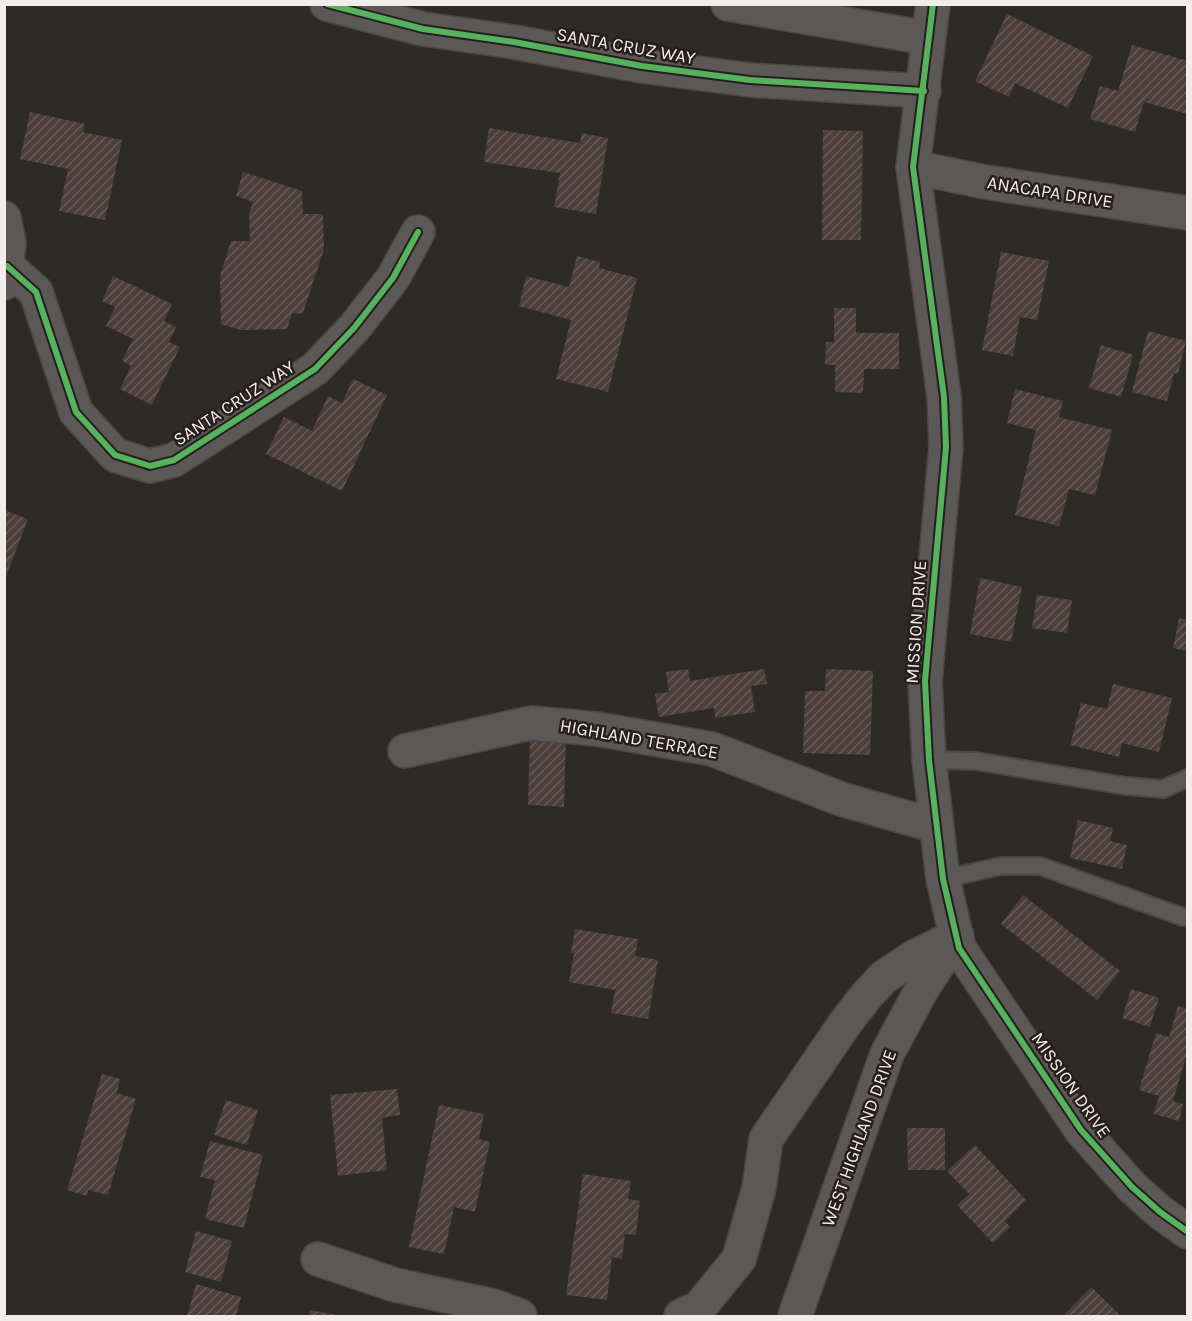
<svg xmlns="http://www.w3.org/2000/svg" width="1192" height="1321" font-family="Karla,sans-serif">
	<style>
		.building { fill: url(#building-hatch) }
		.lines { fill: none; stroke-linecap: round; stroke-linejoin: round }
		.service-casing { stroke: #4a4745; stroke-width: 20 }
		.minor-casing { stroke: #4a4745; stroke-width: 36 }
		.tertiary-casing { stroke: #4a4745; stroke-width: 36 }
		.service { stroke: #5b5857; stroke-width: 16 }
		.minor { stroke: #5b5857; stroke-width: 33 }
		.tertiary { stroke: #5b5857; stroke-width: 33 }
		.cycleway-casing { stroke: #261f1c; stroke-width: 10 }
		.cycleway { stroke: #56b35d; stroke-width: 6 }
		.labels { text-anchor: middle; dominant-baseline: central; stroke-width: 5; stroke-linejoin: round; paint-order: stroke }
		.street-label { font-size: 18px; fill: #f2edeb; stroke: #261f1c }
	</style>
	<defs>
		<pattern id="building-hatch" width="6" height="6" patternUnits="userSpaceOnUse" patternTransform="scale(1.5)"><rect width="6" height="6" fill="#4c3f3b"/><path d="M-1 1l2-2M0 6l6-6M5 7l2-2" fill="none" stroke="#665b58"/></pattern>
	</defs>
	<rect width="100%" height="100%" fill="#2e2a28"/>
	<!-- building -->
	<g class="building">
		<path d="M1007,14L1093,56L1068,108L1015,83L1009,97L975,81Z"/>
		<path d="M1132,45L1188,61L1187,114L1144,102L1135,132L1090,119L1100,86L1118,91Z"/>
		<path d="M30,112L85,124L83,132L122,140L105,220L59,211L68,169L20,159Z"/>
		<path d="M489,128L580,143L582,133L608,138L596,214L554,207L560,173L484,162Z"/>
		<path d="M823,130L863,131L861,240H822Z"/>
		<path d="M243,172L302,191L303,214H323L324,249L303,313L292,314L287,329L240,330L221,324L220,276L231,241H250L249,214L253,202L236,196Z"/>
		<path d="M1001,252L1049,261L1037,320L1020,317L1013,356L982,350Z"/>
		<path d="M577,256L600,262L599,268L637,278L608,392L556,379L571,320L519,306L526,276L569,287Z"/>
		<path d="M113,276L172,304L164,321L176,327L169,342L180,347L152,405L120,389L131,366L122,361L133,339L106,326L115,307L102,301Z"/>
		<path d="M834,308H856V333H899V369H864L863,393L835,392V365H825L826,342H834Z"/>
		<path d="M1148,331L1186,341L1178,374L1174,373L1167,401L1132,392Z"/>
		<path d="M1101,345L1133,355L1121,397L1089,388Z"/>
		<path d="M353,379L387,395L342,491L266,454L284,417L312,431L328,396L342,403Z"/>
		<path d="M1015,389L1063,401L1059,417L1112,430L1095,495L1069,489L1059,526L1015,515L1036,430L1007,423Z"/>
		<path d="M4,510L28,519L5,579H4Z"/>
		<path d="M980,578L1022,587L1011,642L970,634Z"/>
		<path d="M1037,595L1072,600L1067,633L1032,628Z"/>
		<path d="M1179,618L1188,620V651L1173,648Z"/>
		<path d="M688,669L690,681L764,669L767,684L751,686L755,712L715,718L714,708L659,717L655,694L669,692L666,672Z"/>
		<path d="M826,669L873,671L870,755L803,753L805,691H825Z"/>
		<path d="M1113,684L1172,698L1159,752L1122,743L1119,757L1070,745L1081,703L1107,709Z"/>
		<path d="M530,734L566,735L564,807L528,805Z"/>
		<path d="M1078,820L1113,828L1110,841L1127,845L1122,869L1070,858Z"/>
		<path d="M1023,895L1120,971L1097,1000L1001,924Z"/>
		<path d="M575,929L638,939L635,956L658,960L648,1019L611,1013L615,990L569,982L574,953H571Z"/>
		<path d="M1131,989L1159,998L1150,1027L1122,1018Z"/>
		<path d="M1178,1006L1188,1009V1050L1173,1101L1183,1104L1179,1121L1154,1114L1159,1096L1139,1090L1156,1033L1169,1037Z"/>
		<path d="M102,1074L120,1079L117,1093L136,1099L108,1195L88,1190L87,1196L67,1190Z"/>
		<path d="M397,1089L400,1115L382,1118L387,1170L338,1176L330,1095Z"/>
		<path d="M226,1100L258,1110L247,1145L214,1135Z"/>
		<path d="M439,1105L484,1114L479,1139L490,1142L475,1212L454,1207L444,1254L409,1247Z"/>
		<path d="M907,1128H945V1170H908Z"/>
		<path d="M210,1141L263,1155L244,1228L205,1219L215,1180L200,1177Z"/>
		<path d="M975,1145L1026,1200L1005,1221L1010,1227L993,1243L957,1205L969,1194L947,1171Z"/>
		<path d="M583,1174L631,1181L628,1199L640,1201L636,1235L625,1234L622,1259L612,1257L607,1300L566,1295Z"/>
		<path d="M196,1231L232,1241L221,1282L185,1272Z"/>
		<path d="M196,1284L241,1297L236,1316H187Z"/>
		<path d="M1091,1287L1121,1316H1063Z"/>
		<path d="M310,1310L338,1315V1316H309Z"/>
	</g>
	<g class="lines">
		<!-- service casing -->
		<g class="service-casing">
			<g id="service">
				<path d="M929,760L976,761L1126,786L1163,789L1188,778"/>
				<path d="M943,879L1001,866H1040L1183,917"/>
			</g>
		</g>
		<!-- minor casing -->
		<g class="minor-casing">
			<g id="minor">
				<path d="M327,4L423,29L514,42L642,66L750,80L924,91"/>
				<path d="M728,4L928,38"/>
				<path d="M913,167L985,182L1188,213"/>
				<path d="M4,218L9,243L4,283"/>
				<path d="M7,266L36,292L76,412L115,455L150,466L174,460L315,369L354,328L393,278L418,232"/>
				<path d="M405,751L531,723L597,729L712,749L841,799L936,826"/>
				<path d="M318,1259L395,1285L494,1306L520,1316"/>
				<path d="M681,1316L699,1308L739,1259L759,1188L766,1139L846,1022L867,995L884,977L914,957L957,936"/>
				<path d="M795,1316L887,1054L922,989L956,937"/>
			</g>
		</g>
		<!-- tertiary casing -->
		<g class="tertiary-casing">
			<path id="tertiary" d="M933,4L913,167L944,397L946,447L925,681L929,760L943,879L959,948L1081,1130L1132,1187L1160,1212L1188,1232"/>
		</g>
		<!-- service -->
		<use href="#service" class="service"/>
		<!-- minor -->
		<use href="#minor" class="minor"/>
		<!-- tertiary -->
		<use href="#tertiary" class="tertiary"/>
		<!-- cycleway casing -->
		<g class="cycleway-casing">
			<g id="cycleway">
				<path d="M327,4L423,29L514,42L642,66L750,80L924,91"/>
				<path d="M933,4L913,167L944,397L946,447L925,681L929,760L943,879L959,948L1081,1130L1132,1187L1160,1212L1188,1232"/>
				<path d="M7,266L36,292L76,412L115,455L150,466L174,460L315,369L354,328L393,278L418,232"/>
			</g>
		</g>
		<!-- cycleway -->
		<use href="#cycleway" class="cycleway"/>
	</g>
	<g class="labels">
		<!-- street labels -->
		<g class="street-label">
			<text transform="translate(626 46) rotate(10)">SANTA CRUZ WAY</text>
			<text transform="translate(1050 192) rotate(9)">ANACAPA DRIVE</text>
			<text transform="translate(234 403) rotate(-33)">SANTA CRUZ WAY</text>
			<text transform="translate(916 622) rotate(-86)">MISSION DRIVE</text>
			<text transform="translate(639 739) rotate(10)">HIGHLAND TERRACE</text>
			<text transform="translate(1071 1085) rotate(55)">MISSION DRIVE</text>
			<text transform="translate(859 1138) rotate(-70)">WEST HIGHLAND DRIVE</text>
		</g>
	</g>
	<!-- border -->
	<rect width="1192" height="1321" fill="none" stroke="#f2edeb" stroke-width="12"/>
</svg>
